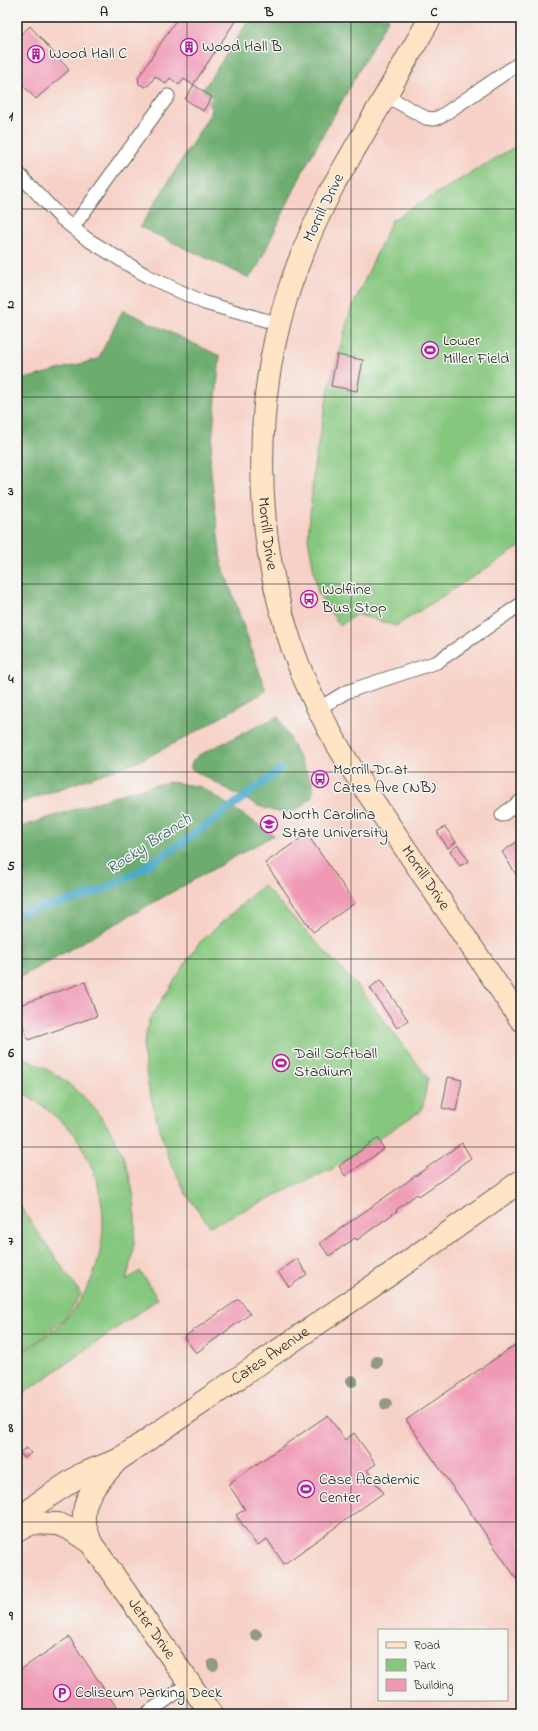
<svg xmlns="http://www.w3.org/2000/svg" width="538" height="1731" font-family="'Indie Flower',sans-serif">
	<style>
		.built { fill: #f7d1c7; fill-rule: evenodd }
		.green { fill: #86c77f; stroke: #51724e }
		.forest { fill: #6cac6e; stroke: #446445 }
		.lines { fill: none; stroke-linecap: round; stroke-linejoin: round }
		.stream { stroke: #4aaac9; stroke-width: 8 }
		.building { fill: #f099b5 }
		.lane-casing { stroke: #67645e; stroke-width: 15 }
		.secondary-casing { stroke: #67645e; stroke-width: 24 }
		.lane { stroke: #fff; stroke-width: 13 }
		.secondary { stroke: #ffe4c6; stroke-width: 22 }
		.tree { fill: #919a85 }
		.grid { fill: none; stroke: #1c1c1c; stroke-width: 1; stroke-opacity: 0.55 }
		.labels { text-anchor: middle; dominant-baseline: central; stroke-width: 3; stroke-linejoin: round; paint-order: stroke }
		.poi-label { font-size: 16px; fill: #1c1c1c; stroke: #f6f6f2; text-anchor: start }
		.street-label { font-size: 16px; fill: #1c1c1c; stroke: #f6f6f2 }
		.water-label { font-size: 17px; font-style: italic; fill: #315c6a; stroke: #f6f6f2 }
		.neatline { fill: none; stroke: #1c1c1c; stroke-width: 1.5 }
		.grid-label { font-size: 13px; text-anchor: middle; font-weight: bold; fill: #1c1c1c }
	</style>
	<rect width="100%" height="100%" fill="#f6f6f2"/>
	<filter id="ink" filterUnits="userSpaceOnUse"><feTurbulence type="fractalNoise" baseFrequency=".025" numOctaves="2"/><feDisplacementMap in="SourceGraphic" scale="8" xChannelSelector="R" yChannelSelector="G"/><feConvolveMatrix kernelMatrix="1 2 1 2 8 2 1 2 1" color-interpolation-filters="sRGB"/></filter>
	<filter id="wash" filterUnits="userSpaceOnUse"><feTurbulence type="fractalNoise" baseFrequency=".012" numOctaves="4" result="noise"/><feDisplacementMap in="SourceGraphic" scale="16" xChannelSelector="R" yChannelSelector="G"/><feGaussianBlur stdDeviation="0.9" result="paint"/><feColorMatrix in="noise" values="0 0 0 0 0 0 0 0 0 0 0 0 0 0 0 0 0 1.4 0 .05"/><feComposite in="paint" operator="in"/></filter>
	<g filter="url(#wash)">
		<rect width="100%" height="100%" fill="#f2ebda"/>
		<!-- built -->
		<path class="built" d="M17,17H521V1714H17ZM379,1630H507V1700H379Z"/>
		<!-- green -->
		<g class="green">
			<path d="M521,143V546L396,626L356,614L340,626L318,593L308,539L314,465L329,388L350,312L392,220Z"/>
			<path d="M263,885L361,990L428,1078L422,1110L332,1169L210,1226L186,1194L169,1158L156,1117L148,1085L143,1049L149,1020L198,944Z"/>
			<path d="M17,1055C111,1090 156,1185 126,1280L140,1271L158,1299L17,1398V1357C38,1342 60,1329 75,1308C107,1264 112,1207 88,1159C84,1151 80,1142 75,1135C69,1128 62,1122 55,1116C43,1106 31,1096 17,1091Z"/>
			<path d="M17,1202L81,1294L66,1317L43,1337L17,1355Z"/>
		</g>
		<!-- forest -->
		<g class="forest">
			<path d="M251,17H389L304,169L257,268L249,278L140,227L212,111L202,91Z"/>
			<path d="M123,310L220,356L210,463L221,561L266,691L187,737L139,761L17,804V381L98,359Z"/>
			<path d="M278,716L314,787L313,792L310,799L304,805L290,812H277L258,806L191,769V764L197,756Z"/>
			<path d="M170,782L201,787L274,835L17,979V828L128,792Z"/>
		</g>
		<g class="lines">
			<!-- stream -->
			<path class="stream" d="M17,913C49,905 84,900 113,885C174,854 227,809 281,769"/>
		</g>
		<g id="blocks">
			<!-- building -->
			<g class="building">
				<path d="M178,17H238L193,85L184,79L179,85L170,78L166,84L155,76L149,85L145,87L139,84L138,78Z"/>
				<path d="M30,26L69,70L36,99L17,79V38Z"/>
				<path d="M194,85L212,97L203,111L185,99Z"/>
				<path d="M337,355L363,360L357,391L331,386Z"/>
				<path d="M445,827L456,842L448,848L437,832Z"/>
				<path d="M307,834L355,903L313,932L265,863Z"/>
				<path d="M521,839V882L502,852Z"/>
				<path d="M458,845L469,861L460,866L450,851Z"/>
				<path d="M380,980L408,1020L397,1028L370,988Z"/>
				<path d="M85,982L97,1016L28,1040L17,1006Z"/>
				<path d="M448,1077L462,1080L456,1111L442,1108Z"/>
				<path d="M378,1138L384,1149L345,1176L339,1166Z"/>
				<path d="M462,1143L471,1158L458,1167L459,1168L419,1196L417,1194L396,1210L397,1211L357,1240L355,1238L329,1256L320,1243Z"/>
				<path d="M297,1259L307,1274L289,1287L278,1272Z"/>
				<path d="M239,1299L250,1314L196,1353L184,1337Z"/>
				<path d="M521,1341V1585L406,1420Z"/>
				<path d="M328,1415L345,1440L354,1433L376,1464L367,1470L383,1493L284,1564L267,1539L258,1545L255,1543L236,1515L245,1509L228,1484Z"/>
				<path d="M27,1448L31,1453L24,1458L20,1452Z"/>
				<path d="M69,1637L121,1714H17V1672Z"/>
			</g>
		</g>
	</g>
	<g filter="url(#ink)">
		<use href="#blocks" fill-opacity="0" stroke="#67645e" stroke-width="1"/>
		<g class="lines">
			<!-- lane casing -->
			<g class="lane-casing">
				<g id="lane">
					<path d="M385,95L426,118L433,119L440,117L521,62"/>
					<path d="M17,172L62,219L87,239L147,276L205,303L279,324"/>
					<path d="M73,227L168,96"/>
					<path d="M318,709L346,692L437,662L521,604"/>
					<path d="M502,815L521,801"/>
					<path d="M146,1714L190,1683"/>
				</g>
			</g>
			<!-- secondary casing -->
			<g class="secondary-casing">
				<g id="secondary">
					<path id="s1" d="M431,17L332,188C314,224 298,260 286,299C254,404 254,526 287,631C303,685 330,736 361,783L521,1020"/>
					<path id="s2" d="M115,1463C99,1481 79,1499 85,1525C87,1531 89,1537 91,1543L211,1714"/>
					<path id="s3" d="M17,1523L37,1504L82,1474L118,1460L392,1273L521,1181"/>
					<path d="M17,1531L32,1523L58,1524L70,1529L91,1543"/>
				</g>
			</g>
			<!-- lane -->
			<use href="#lane" class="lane"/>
			<!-- secondary -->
			<use href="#secondary" class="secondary"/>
		</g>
		<!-- trees -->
		<g class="tree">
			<circle cx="377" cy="1362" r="6"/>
			<circle cx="352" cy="1381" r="6"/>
			<circle cx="386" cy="1404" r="6"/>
			<circle cx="256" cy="1635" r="6"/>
			<circle cx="213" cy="1665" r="6"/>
		</g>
	</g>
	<!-- grid -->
	<path class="grid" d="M187,17V1714M351,17V1714M17,209H521M17,397H521M17,584H521M17,772H521M17,959H521M17,1147H521M17,1334H521M17,1522H521"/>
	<!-- icons -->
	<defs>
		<g id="building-ring" transform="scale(0.9)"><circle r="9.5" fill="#f6f6f2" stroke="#b5179e" stroke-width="1.5"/><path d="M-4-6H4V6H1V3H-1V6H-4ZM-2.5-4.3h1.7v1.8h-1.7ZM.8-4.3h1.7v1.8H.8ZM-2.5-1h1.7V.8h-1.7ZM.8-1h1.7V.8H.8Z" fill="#b5179e"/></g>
		<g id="stadium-ring" transform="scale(0.9)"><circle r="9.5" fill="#f6f6f2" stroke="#b5179e" stroke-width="1.5"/><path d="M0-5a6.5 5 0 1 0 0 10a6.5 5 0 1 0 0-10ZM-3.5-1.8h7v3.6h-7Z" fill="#b5179e"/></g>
		<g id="bus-ring" transform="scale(0.9)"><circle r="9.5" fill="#f6f6f2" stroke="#b5179e" stroke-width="1.5"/><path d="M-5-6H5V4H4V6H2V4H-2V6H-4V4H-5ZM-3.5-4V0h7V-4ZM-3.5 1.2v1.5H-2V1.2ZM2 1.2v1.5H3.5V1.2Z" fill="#b5179e"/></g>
		<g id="university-ring" transform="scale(0.9)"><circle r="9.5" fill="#f6f6f2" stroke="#b5179e" stroke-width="1.5"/><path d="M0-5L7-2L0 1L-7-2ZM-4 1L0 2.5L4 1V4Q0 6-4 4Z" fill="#b5179e"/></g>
		<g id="parking-ring" transform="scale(0.9)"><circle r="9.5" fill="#f6f6f2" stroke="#b5179e" stroke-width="1.5"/><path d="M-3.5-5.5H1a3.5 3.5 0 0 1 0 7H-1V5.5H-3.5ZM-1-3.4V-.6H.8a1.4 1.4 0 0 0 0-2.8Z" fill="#b5179e"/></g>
	</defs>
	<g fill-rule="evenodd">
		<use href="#building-ring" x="189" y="47"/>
		<use href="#building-ring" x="36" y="54"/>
		<use href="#stadium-ring" x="430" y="350"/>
		<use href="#bus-ring" x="309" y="599"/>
		<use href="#bus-ring" x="320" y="779"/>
		<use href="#university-ring" x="269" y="824"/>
		<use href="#stadium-ring" x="281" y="1063"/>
		<use href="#stadium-ring" x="306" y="1489"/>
		<use href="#parking-ring" x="62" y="1693"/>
	</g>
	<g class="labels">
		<!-- poi labels -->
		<g class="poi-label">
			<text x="202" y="47">Wood Hall B</text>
			<text x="49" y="54">Wood Hall C</text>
			<text x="443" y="341">Lower<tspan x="443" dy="18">Miller Field</tspan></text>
			<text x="322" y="590">Wolfline<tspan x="322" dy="18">Bus Stop</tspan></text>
			<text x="333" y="770">Morrill Dr at<tspan x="333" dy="18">Cates Ave (NB)</tspan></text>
			<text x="282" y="815">North Carolina<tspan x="282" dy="18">State University</tspan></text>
			<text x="294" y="1054">Dail Softball<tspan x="294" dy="18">Stadium</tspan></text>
			<text x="319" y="1480">Case Academic<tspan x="319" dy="18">Center</tspan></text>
			<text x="75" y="1693">Coliseum Parking Deck</text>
		</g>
		<!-- street labels -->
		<g class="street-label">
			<text transform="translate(324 208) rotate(-64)">Morrill Drive</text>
			<text stroke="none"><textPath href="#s1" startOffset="555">Morrill Drive</textPath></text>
			<text stroke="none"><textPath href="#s1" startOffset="939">Morrill Drive</textPath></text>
			<text stroke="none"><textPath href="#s3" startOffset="305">Cates Avenue</textPath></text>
			<text stroke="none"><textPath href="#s2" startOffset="196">Jeter Drive</textPath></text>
		</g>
		<!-- water labels -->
		<g class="water-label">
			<text transform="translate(149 844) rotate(-33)">Rocky Branch</text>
		</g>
	</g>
	<!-- margin -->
	<rect width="538" height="1731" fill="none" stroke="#f6f6f2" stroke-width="44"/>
	<!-- legend -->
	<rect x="378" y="1629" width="130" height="72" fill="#f6f6f2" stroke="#9f9f9c"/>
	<rect x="386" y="1642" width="20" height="6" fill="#ffe4c6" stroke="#9f9f9c"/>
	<text x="414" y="1649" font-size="12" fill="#1c1c1c">Road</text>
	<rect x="386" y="1659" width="20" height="12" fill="#86c77f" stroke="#9f9f9c"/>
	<text x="414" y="1669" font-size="12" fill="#1c1c1c">Park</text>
	<rect x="386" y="1679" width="20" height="12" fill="#f099b5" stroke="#9f9f9c"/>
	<text x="414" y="1689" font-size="12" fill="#1c1c1c">Building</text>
	<rect x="22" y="22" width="494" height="1687" class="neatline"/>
	<g class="grid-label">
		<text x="104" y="16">A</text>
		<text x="269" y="16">B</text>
		<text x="434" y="16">C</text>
		<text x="11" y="120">1</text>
		<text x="11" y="308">2</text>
		<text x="11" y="495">3</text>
		<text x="11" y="683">4</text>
		<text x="11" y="870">5</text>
		<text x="11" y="1057">6</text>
		<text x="11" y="1245">7</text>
		<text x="11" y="1432">8</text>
		<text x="11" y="1620">9</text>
	</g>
</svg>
